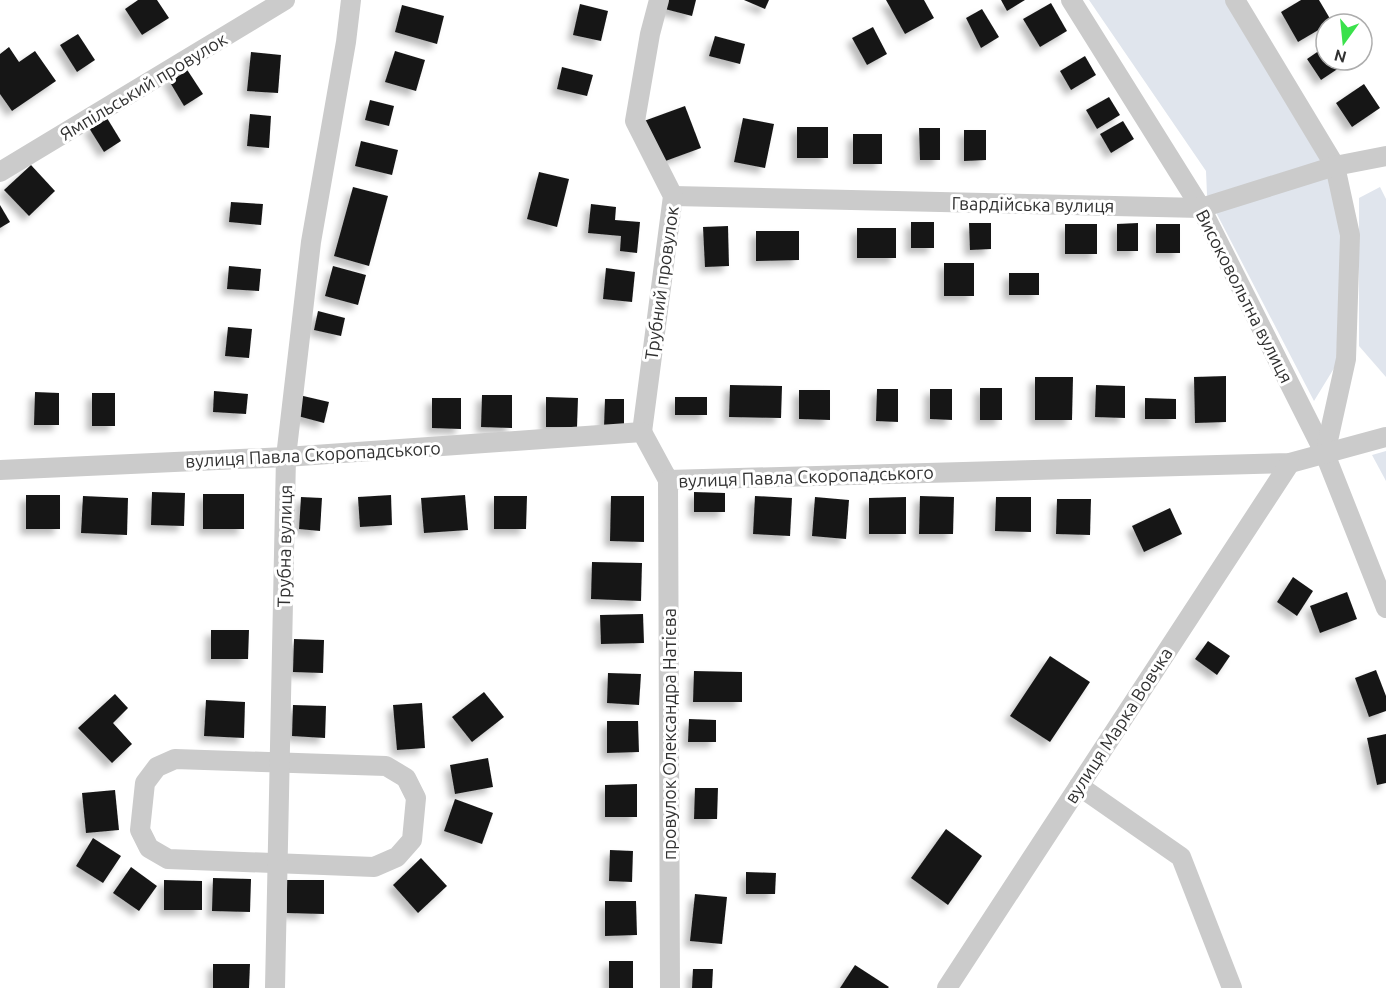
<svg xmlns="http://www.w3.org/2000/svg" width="1386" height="988" font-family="Ubuntu,sans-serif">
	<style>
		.green { fill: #e0e5ed }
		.building { fill: #181818; filter: url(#shadow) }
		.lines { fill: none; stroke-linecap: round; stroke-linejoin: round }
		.minor { stroke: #cbcbcb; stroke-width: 20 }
		.labels { text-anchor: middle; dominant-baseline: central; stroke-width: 6; stroke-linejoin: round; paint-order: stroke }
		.street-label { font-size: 18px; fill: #313131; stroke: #fff }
	</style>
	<defs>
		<filter id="shadow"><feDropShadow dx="-5.5" dy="5.5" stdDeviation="3" flood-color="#0004"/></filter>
	</defs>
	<rect width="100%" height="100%" fill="#fff"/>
	<!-- green -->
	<g class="green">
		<path d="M1089,0H1226L1331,173L1342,236L1336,365L1314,401L1207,195L1206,171Z"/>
		<path d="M1380,187L1386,199V377L1359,346V198Z"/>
		<path d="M1386,451V481L1372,455Z"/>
	</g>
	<!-- building -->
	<g class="building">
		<path d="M138,0H157L169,18L142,35L125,9Z"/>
		<path d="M667,0H696L692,16L665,9Z"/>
		<path d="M744,0H769L765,9Z"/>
		<path d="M886,0H924L934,18L905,34Z"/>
		<path d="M1001,0H1025L1007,11Z"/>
		<path d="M1301,0H1319L1332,22L1298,42L1281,12Z"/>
		<path d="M1051,3L1067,31L1040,47L1023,19Z"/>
		<path d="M580,4L608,11L601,41L573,35Z"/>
		<path d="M402,5L444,16L437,44L395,32Z"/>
		<path d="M982,9L999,37L981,48L966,18Z"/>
		<path d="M873,27L887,54L867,65L852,38Z"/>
		<path d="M78,34L95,60L77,72L60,45Z"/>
		<path d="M715,36L745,44L740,64L709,56Z"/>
		<path d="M1326,46V60H1351L1321,80L1307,59Z"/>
		<path d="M9,47L19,62L35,51L56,81L12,111L0,94V54Z"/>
		<path d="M395,51L425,60L416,91L385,82Z"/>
		<path d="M251,52L281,55L278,93L247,91Z"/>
		<path d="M1085,56L1096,75L1071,90L1060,71Z"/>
		<path d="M562,67L593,75L587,96L557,89Z"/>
		<path d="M186,68L203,94L184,106L168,79Z"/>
		<path d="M1364,84L1380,108L1352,127L1336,103Z"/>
		<path d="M1109,97L1120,115L1097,129L1086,110Z"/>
		<path d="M370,100L394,106L389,126L365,120Z"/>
		<path d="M685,106L701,148L660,163L644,121Z"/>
		<path d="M250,114L271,116L269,148L247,146Z"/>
		<path d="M107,118L121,141L104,152L89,128Z"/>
		<path d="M743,118L774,124L765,168L734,162Z"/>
		<path d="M1123,121L1134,139L1111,153L1100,134Z"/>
		<rect x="797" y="127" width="31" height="31"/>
		<path d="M919,128H940V160H920Z"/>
		<path d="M964,130H986V160L964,161Z"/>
		<rect x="853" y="134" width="29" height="30"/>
		<path d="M361,141L398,150L392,175L355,166Z"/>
		<path d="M31,165L55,191L29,216L4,190Z"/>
		<path d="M539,172L569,179L557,227L527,219Z"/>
		<path d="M353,187L388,196L369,266L334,256Z"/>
		<path d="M231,202L263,204L261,225L229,222Z"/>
		<path d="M591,204L616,207L615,220L640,222L637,253L620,251L621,236L588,233Z"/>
		<path d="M0,205L10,222L0,228Z"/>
		<rect x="911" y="222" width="23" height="26"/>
		<path d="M969,223H991V249L970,250Z"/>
		<path d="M1138,223V251H1117V224Z"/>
		<rect x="1065" y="224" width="32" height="30"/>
		<rect x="1156" y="224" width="24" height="29"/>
		<path d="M728,226L729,266L705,267L703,227Z"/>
		<rect x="857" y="228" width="39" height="30"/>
		<path d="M756,231H799V260L756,261Z"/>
		<rect x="944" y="263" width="30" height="33"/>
		<path d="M229,266L261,269L259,291L227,289Z"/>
		<path d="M333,266L366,275L358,305L325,296Z"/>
		<path d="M606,268L635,272L632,302L603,299Z"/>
		<rect x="1009" y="273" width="30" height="22"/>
		<path d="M318,311L345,318L341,336L314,330Z"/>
		<path d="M228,327L252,329L249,358L225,356Z"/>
		<path d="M1226,376V422L1195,423L1194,377Z"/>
		<path d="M1035,377H1073L1072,420H1035Z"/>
		<path d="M730,385L782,386L781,418L729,417Z"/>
		<path d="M1096,385L1125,386V418L1095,417Z"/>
		<rect x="980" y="388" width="22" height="32"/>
		<path d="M877,389H898V422L876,421Z"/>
		<path d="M930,389H952V420L930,419Z"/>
		<path d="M799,390H830V420L799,419Z"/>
		<path d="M214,391L248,394L246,414L213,412Z"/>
		<path d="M35,392L59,393V425H34Z"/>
		<rect x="92" y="393" width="23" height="33"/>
		<path d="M299,395L329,402L324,423L294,415Z"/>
		<path d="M482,395H512V428L481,427Z"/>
		<path d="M546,397L578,398L577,427H546Z"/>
		<rect x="675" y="397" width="32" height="18"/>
		<path d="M432,398H461V429L432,428Z"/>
		<path d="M1145,398L1176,399V419H1145Z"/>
		<path d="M605,399H624V428L604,427Z"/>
		<path d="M152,492L185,493L184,526L151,525Z"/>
		<path d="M694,492L725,493V512H694Z"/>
		<rect x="203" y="494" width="41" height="35"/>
		<rect x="26" y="495" width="34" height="34"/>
		<path d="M391,495L392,525L360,527L358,497Z"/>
		<path d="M465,495L468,530L424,533L421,498Z"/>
		<path d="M83,496L128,498L127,535L81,533Z"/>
		<path d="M494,496H527L526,529H494Z"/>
		<path d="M611,496H644V542L610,541Z"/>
		<path d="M755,496L792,498L790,536L753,534Z"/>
		<path d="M920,496L954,497L953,534H919Z"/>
		<path d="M301,497L322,498L320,531L299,529Z"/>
		<path d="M815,497L849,500L846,539L812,536Z"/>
		<path d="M906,497V534H869V498Z"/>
		<path d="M996,497H1031V532L995,531Z"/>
		<path d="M1057,499H1091L1090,535L1056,534Z"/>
		<path d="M1170,508L1182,534L1144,552L1132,526Z"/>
		<path d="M592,562L642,563L641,601L591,599Z"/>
		<path d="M1293,577L1313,591L1297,616L1277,602Z"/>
		<path d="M1347,592L1357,619L1320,633L1310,606Z"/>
		<path d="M643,614L644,643L601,644L600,615Z"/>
		<path d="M211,630H249L248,659H211Z"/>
		<path d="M294,639L324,640L323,673L293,672Z"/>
		<path d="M1208,641L1230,656L1217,675L1195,659Z"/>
		<path d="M1050,656L1090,682L1050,742L1010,716Z"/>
		<path d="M1376,670L1386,696V711L1369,717L1355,678Z"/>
		<path d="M694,671L742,672V702H693Z"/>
		<path d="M608,673L641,674L639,705L607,703Z"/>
		<path d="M484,692L504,717L472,742L452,717Z"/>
		<path d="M115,694L128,708L113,723L132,744L112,763L78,728Z"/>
		<path d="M206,700L245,702L244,738L204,736Z"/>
		<path d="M422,703L425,748L397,750L393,705Z"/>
		<path d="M293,705L326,706L325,738L292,736Z"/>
		<path d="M689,719L716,720V742H688Z"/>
		<path d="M607,721H638L639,752L607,753Z"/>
		<path d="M1386,734V783L1377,785L1367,738Z"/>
		<path d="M488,758L493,787L455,794L450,765Z"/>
		<path d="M637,784V817H605V785Z"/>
		<path d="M695,788H718L717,819H694Z"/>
		<path d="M115,790L119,830L86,833L82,793Z"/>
		<path d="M455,799L493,813L482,844L444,831Z"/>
		<path d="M946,829L982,856L948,905L911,878Z"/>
		<path d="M93,838L121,856L103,883L76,866Z"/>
		<path d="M610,850L633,851L632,882L609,881Z"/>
		<path d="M421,858L447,886L418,913L393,885Z"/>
		<path d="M131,867L157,886L139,911L113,893Z"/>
		<path d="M746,872L776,873L775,894H746Z"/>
		<path d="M213,878L251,879L250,912L212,911Z"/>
		<path d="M164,880L202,881V910H164Z"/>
		<path d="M287,880H324V914L287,913Z"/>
		<path d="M695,894L727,897L722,944L690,941Z"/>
		<path d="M605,901H636L637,935L605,936Z"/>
		<rect x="609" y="961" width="24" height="27"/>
		<path d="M213,964H250L249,988H213Z"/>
		<path d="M855,965L889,987L888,988H840Z"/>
		<path d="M693,969H713L712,988H692Z"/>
	</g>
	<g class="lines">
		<!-- minor -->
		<g class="minor">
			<path d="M1071,0L1201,208L1325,454L1386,608"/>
			<path d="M1235,0L1335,166L1350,235L1346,359L1325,454"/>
			<path d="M0,172L285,0"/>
			<path d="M673,196L1201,208L1335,166L1386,156"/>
			<path d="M642,432L673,196L635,121L650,34L659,0"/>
			<path d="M0,470L286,457L642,432L668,480L1290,463L1386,437"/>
			<path d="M668,480L670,988"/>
			<path d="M175,759L386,766L406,778L416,798L412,840L397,857L374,867L168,859L149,848L140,830L145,783L157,767Z"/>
			<path d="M1079,786L1181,857L1232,988"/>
			<path d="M275,988L286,457L311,242L346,42L351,0"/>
			<path d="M947,988L1290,463"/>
		</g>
	</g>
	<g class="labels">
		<!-- street labels -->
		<g class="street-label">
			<text transform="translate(143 86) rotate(-31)">Ямпільський провулок</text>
			<text transform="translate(1033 204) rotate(1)">Гвардійська вулиця</text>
			<text transform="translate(661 283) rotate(-82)">Трубний провулок</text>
			<text transform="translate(1245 296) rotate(63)">Високовольтна вулиця</text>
			<text transform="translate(313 454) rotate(-3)">вулиця Павла Скоропадського</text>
			<text transform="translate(806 476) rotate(-2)">вулиця Павла Скоропадського</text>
			<text transform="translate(284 546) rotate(-89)">Трубна вулиця</text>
			<text transform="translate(1118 725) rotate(-57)">вулиця Марка Вовчка</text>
			<text transform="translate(669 734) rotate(-90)">провулок Олександра Натієва</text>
		</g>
	</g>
	<!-- north arrow -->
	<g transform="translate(1344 42) rotate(195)"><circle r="28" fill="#ffffff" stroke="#adadad" stroke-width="1.5"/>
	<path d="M0-4.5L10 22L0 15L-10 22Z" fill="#3ae14b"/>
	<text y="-9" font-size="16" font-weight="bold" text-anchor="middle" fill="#313131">N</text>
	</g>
</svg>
